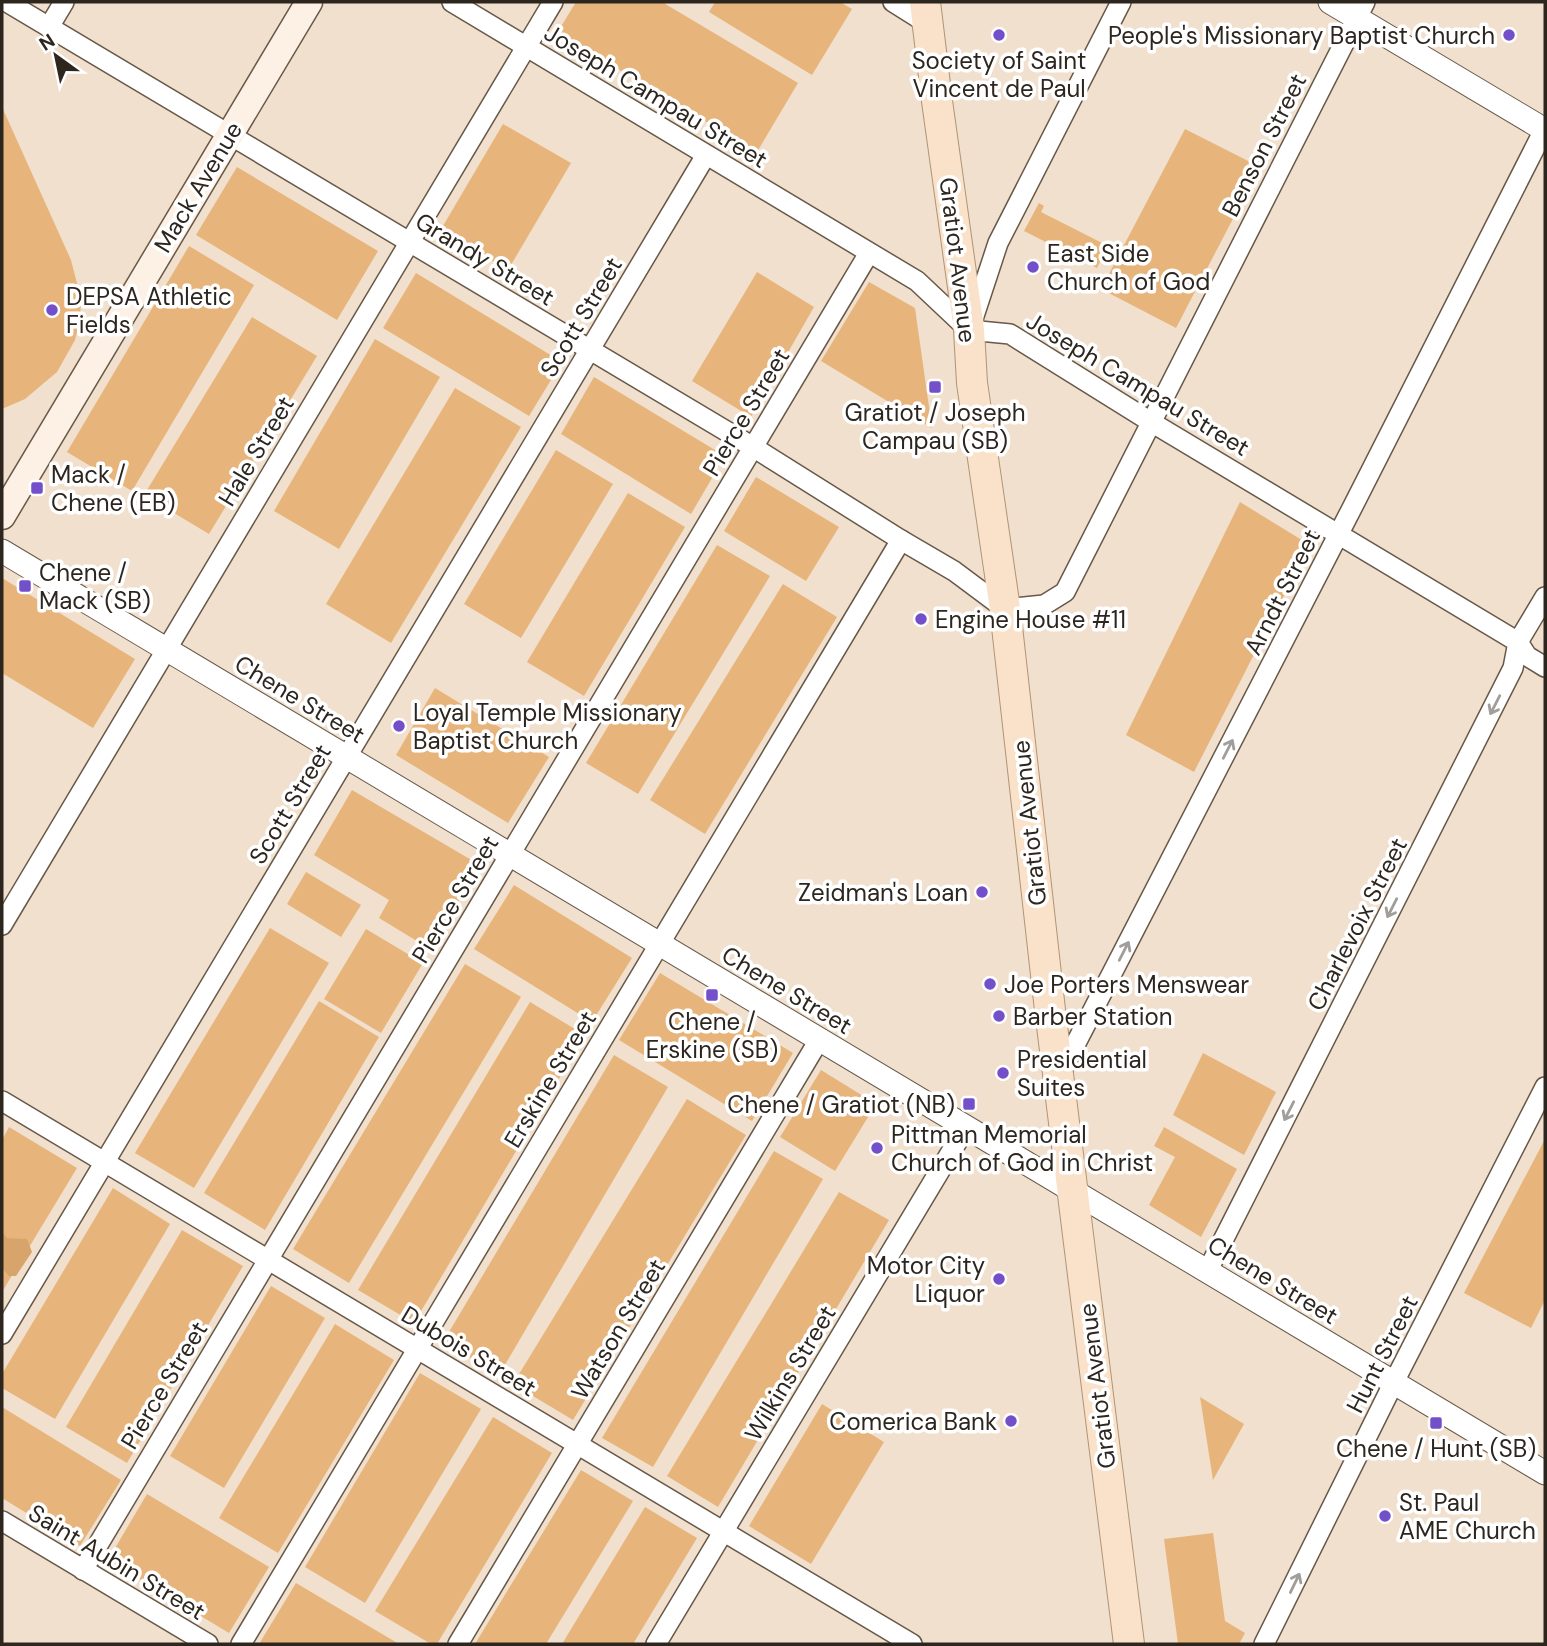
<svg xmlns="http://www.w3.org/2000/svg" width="1547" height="1646" font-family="'DM Sans',sans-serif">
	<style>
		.green { fill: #e7b57b }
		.forest { fill: #d7a56b }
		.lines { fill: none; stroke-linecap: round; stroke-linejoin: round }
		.minor-casing { stroke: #675848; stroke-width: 22 }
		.tertiary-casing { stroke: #675848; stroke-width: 25 }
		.secondary-casing { stroke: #675848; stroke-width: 29 }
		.primary-casing { stroke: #af9476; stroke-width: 32 }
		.minor { stroke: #fff; stroke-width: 19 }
		.tertiary { stroke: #fff; stroke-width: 23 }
		.secondary { stroke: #fcf1e4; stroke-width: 26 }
		.primary { stroke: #f9e2c9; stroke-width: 30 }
		.oneway { stroke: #a09d9a }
		.poi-dot { fill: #734fc9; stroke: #fff; stroke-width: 2.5 }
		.labels { text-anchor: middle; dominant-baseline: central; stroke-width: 7; stroke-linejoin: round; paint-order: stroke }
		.poi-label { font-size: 24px; fill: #2c261f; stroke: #fff; text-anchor: start }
		.street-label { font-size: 24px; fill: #2c261f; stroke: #fff }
	</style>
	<rect width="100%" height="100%" fill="#f1e0cd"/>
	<!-- green -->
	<g class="green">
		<path d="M576,2H662L798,83L757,152L557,33Z"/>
		<path d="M715,2H840L852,9L812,75L709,12Z"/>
		<path d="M2,107L71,260L81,299L80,321L75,340L57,372L25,399L2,409Z"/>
		<path d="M503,124L571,163L508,270L440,231Z"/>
		<path d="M1185,129L1260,167L1176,328L1101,289Z"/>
		<path d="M237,167L378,251L337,320L196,235Z"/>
		<path d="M1039,203L1044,206L1041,212L1108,246L1097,268L1024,231Z"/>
		<path d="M189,246L254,285L132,491L67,452Z"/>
		<path d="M757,272L814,307L751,417L692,381Z"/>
		<path d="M416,273L562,362L529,416L383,328Z"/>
		<path d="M869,282L915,308L932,428L821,361Z"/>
		<path d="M252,317L317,356L209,534L144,495Z"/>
		<path d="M375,339L440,377L339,549L274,511Z"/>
		<path d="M594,377L725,456L691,514L561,434Z"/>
		<path d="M455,388L521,427L391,643L326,604Z"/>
		<path d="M556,450L613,484L521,638L464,604Z"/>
		<path d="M756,477L839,527L806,581L724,531Z"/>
		<path d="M628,493L685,527L584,696L527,662Z"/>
		<path d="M1240,502L1310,545L1194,772L1126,735Z"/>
		<path d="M717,545L770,576L638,794L586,763Z"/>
		<path d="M2,578L135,659L93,728L2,673Z"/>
		<path d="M783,584L837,617L705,834L650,800Z"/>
		<path d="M435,688L549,757L508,823L396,755Z"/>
		<path d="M352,790L480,865L430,949L379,918L389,900L314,855Z"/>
		<path d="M306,872L361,905L341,937L287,904Z"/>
		<path d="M514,885L632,958L592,1022L474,949Z"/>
		<path d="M270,928L329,963L194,1188L135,1153Z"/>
		<path d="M366,929L423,963L381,1033L324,999Z"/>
		<path d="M465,964L521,997L349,1283L293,1249Z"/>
		<path d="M660,973L793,1053L752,1121L619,1040Z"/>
		<path d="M319,1001L379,1037L265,1230L204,1193Z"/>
		<path d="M530,1002L585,1035L414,1323L358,1290Z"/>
		<path d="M1203,1053L1276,1092L1244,1155L1173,1115Z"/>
		<path d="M614,1055L668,1087L499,1375L443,1342Z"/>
		<path d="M821,1070L876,1104L835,1171L780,1137Z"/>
		<path d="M687,1099L746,1135L573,1420L513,1384Z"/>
		<path d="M9,1127L77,1168L2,1292V1140Z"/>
		<path d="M1164,1127L1237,1169L1201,1237L1149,1205L1175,1157L1154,1146Z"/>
		<path d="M1545,1139V1300L1531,1328L1464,1293Z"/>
		<path d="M774,1151L823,1179L653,1467L602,1438Z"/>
		<path d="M113,1188L170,1224L55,1419L2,1388V1374Z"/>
		<path d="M839,1192L889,1220L718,1507L667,1476Z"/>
		<path d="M182,1230L243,1266L127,1463L66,1427Z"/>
		<path d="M271,1286L325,1318L224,1488L170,1456Z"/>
		<path d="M335,1324L394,1360L278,1553L219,1518Z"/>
		<path d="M420,1373L481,1409L365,1603L305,1567Z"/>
		<path d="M1200,1397L1244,1424L1213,1480Z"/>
		<path d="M822,1404L884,1442L811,1564L749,1526Z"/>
		<path d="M2,1407L121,1480L80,1546L2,1498Z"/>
		<path d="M493,1417L552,1453L437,1644H431L375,1611Z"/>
		<path d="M581,1470L633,1501L546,1644H475Z"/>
		<path d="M147,1494L269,1567L229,1633L108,1560Z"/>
		<path d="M645,1507L697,1538L633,1644H562Z"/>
		<path d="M1213,1533L1225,1621L1245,1633L1239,1644H1178L1164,1539Z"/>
		<path d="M296,1583L399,1644H259Z"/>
	</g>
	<!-- forest -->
	<path class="forest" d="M2,1232L7,1238L27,1239L32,1252L16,1276H9L2,1268Z"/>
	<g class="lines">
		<!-- minor casing -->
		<g class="minor-casing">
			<g id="minor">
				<path d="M7,2L753,447L901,540L954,571L1005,609L1044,605L1065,592L1365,2"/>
				<path d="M452,2L917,281L969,330L1010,334L1151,422L1518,642L1527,656L1545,667"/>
				<path d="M893,2L928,24"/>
				<path d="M49,27L64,2"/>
				<path d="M972,322L998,243L1121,2"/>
				<path d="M2,925L553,2"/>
				<path d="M1059,1076L1350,512L1545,128"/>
				<path d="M2,1101L912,1644"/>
				<path d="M1207,1272L1513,668L1518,642L1545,597"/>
				<path d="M2,1334L706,155"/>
				<path d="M2,1521L208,1644"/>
				<path d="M83,1570L869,253"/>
				<path d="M241,1644L901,540"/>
				<path d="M458,1644L819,1040"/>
				<path d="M656,1644L966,1127"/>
				<path d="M1264,1644L1394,1382L1545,1087"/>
			</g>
		</g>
		<!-- tertiary casing -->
		<g class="tertiary-casing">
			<g id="tertiary">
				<path d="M1330,2L1545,130"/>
				<path d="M2,551L1545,1473"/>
			</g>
		</g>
		<!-- secondary casing -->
		<g class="secondary-casing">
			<path id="secondary" d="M2,516L309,2"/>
		</g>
		<!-- primary casing -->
		<g class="primary-casing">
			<path id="primary" d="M925,2L937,101L969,330L972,383L1005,609L1050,1010L1129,1644"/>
		</g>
		<!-- minor -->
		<use href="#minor" class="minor"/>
		<!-- tertiary -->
		<use href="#tertiary" class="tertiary"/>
		<!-- secondary -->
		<use href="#secondary" class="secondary"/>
		<!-- primary -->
		<use href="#primary" class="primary"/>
	</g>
	<!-- one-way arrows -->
	<defs><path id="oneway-shaft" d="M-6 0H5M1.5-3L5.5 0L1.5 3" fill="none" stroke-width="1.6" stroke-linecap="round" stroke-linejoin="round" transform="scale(1.75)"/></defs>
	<g class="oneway">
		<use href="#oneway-shaft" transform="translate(1495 705) rotate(117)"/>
		<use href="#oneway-shaft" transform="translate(1228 749) rotate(-63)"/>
		<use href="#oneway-shaft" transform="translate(1392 908) rotate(117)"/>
		<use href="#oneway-shaft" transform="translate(1124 951) rotate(-63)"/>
		<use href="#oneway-shaft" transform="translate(1289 1111) rotate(117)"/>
		<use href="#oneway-shaft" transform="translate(1295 1583) rotate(-64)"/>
	</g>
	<!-- markers -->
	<g class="poi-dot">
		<circle cx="999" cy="35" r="7"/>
		<circle cx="1509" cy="35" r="7"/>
		<circle cx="1033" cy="267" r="7"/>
		<circle cx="52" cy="310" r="7"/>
		<rect x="928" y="380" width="14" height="14" rx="3.5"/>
		<rect x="30" y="481" width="14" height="14" rx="3.5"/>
		<rect x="18" y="579" width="14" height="14" rx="3.5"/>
		<circle cx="921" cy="619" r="7"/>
		<circle cx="399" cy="726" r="7"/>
		<circle cx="982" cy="892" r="7"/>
		<circle cx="990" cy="984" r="7"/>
		<rect x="705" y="988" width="14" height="14" rx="3.5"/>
		<circle cx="999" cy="1016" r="7"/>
		<circle cx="1003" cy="1073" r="7"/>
		<rect x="962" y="1097" width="14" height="14" rx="3.5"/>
		<circle cx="877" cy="1148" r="7"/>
		<circle cx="999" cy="1279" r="7"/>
		<circle cx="1011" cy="1421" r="7"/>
		<rect x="1429" y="1416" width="14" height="14" rx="3.5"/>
		<circle cx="1385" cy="1516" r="7"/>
	</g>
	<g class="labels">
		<!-- poi labels -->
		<g class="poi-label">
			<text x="1495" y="35" text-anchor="end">People's Missionary Baptist Church</text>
			<text x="999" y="60" text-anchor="middle">Society of Saint<tspan x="999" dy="28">Vincent de Paul</tspan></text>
			<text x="1047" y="253">East Side<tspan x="1047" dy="28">Church of God</tspan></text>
			<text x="66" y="296">DEPSA Athletic<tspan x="66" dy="28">Fields</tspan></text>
			<text x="935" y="412" text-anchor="middle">Gratiot / Joseph<tspan x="935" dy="28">Campau (SB)</tspan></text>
			<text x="51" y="474">Mack /<tspan x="51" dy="28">Chene (EB)</tspan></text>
			<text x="39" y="572">Chene /<tspan x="39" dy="28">Mack (SB)</tspan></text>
			<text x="935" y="619">Engine House #11</text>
			<text x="413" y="712">Loyal Temple Missionary<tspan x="413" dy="28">Baptist Church</tspan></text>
			<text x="968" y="892" text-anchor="end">Zeidman's Loan</text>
			<text x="1004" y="984">Joe Porters Menswear</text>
			<text x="1013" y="1016">Barber Station</text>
			<text x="712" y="1021" text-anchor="middle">Chene /<tspan x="712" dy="28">Erskine (SB)</tspan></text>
			<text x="1017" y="1059">Presidential<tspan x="1017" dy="28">Suites</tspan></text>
			<text x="955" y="1104" text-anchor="end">Chene / Gratiot (NB)</text>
			<text x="891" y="1134">Pittman Memorial<tspan x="891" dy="28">Church of God in Christ</tspan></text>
			<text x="985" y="1265" text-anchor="end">Motor City<tspan x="985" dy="28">Liquor</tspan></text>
			<text x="997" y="1421" text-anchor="end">Comerica Bank</text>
			<text x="1436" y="1448" text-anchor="middle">Chene / Hunt (SB)</text>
			<text x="1399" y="1502">St. Paul<tspan x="1399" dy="28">AME Church</tspan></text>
		</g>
		<!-- street labels -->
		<g class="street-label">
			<text transform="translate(656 96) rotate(31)">Joseph Campau Street</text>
			<text transform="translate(1264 145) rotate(-63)">Benson Street</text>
			<text transform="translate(198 187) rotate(-59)">Mack Avenue</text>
			<text transform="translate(485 259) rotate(31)">Grandy Street</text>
			<text transform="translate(958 260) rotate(83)">Gratiot Avenue</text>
			<text transform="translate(581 317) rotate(-59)">Scott Street</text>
			<text transform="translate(1138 384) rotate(31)">Joseph Campau Street</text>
			<text transform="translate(746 412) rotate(-59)">Pierce Street</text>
			<text transform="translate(256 451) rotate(-59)">Hale Street</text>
			<text transform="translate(1282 592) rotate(-63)">Arndt Street</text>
			<text transform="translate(300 699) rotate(31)">Chene Street</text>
			<text transform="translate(290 804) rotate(-59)">Scott Street</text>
			<text transform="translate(1029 823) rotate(-96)">Gratiot Avenue</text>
			<text transform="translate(455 899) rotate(-59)">Pierce Street</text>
			<text transform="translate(1357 924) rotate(-63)">Charlevoix Street</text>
			<text transform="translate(787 990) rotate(31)">Chene Street</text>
			<text transform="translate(550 1079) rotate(-59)">Erskine Street</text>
			<text transform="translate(1273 1280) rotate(31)">Chene Street</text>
			<text transform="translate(618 1329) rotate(-59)">Watson Street</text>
			<text transform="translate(469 1351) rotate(31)">Dubois Street</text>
			<text transform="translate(1382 1354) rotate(-63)">Hunt Street</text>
			<text transform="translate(790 1373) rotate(-59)">Wilkins Street</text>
			<text transform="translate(164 1385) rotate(-59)">Pierce Street</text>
			<text transform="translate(1097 1386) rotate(-97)">Gratiot Avenue</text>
			<text transform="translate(117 1562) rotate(31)">Saint Aubin Street</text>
		</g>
	</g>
	<!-- border -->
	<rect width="1547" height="1646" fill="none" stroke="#2c261f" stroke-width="7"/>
	<!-- north arrow -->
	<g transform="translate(56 56) rotate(327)" stroke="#ffffff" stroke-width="5" paint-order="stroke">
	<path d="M0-5L12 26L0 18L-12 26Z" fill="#2c261f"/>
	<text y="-10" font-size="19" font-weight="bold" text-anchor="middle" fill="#2c261f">N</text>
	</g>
</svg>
